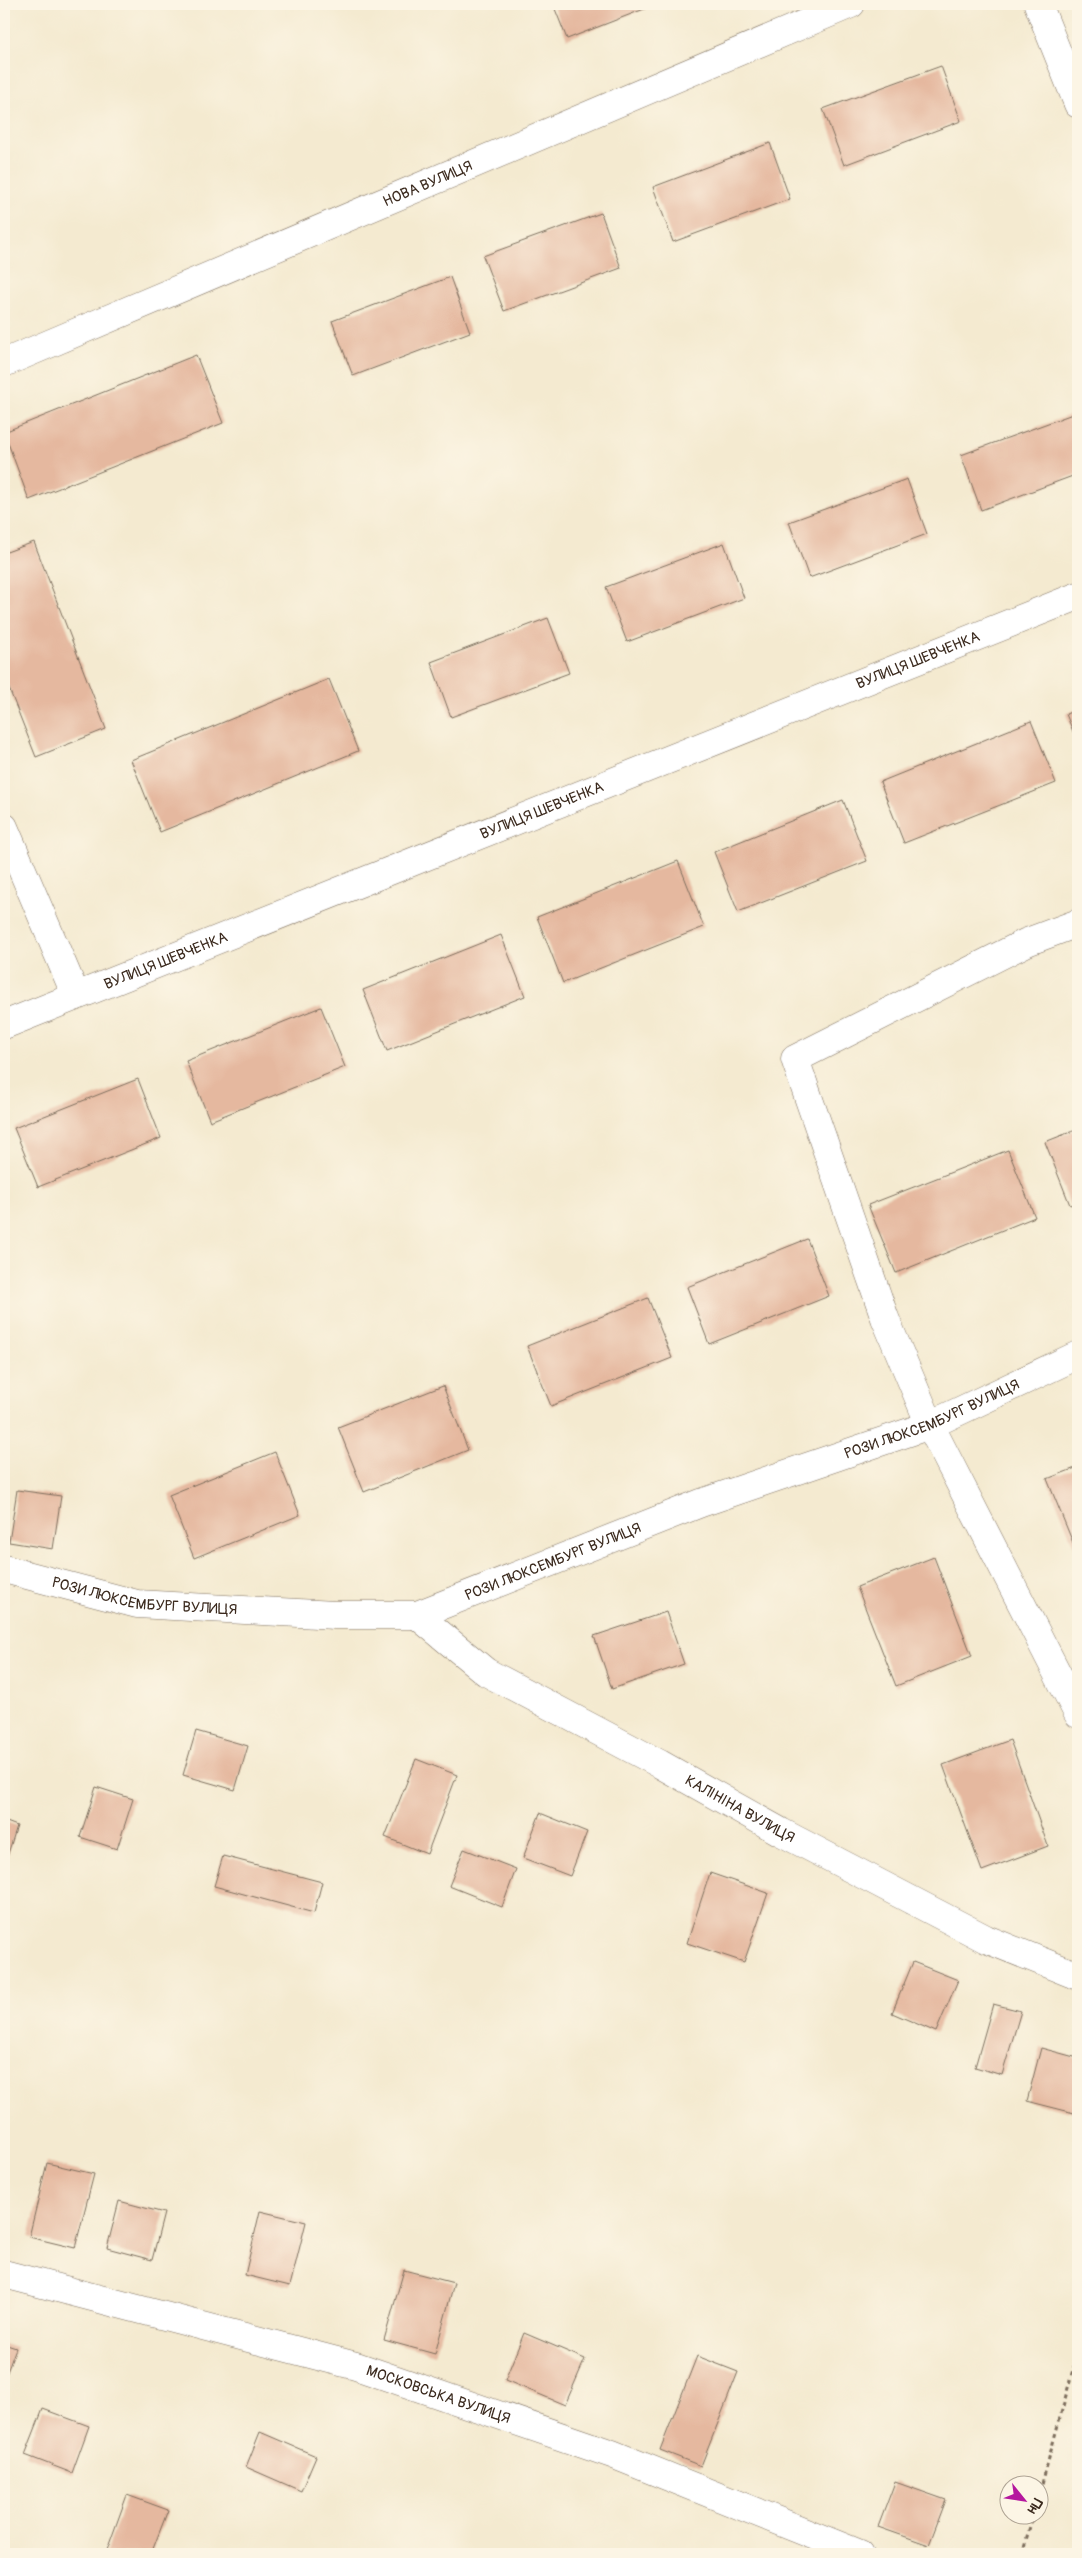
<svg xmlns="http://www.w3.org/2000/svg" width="1082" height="2558" font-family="Pangolin,sans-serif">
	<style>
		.building { fill: #e5b89f }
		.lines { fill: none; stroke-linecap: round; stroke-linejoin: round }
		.minor-casing { stroke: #7c6d5c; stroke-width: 29 }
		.path { stroke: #7c6d5c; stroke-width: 3; stroke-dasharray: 4 4; stroke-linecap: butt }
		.minor { stroke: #fff; stroke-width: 28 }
		.labels { text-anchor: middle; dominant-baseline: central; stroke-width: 4.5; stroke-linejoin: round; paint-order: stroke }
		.street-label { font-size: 15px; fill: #3b2a1e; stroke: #fcf5e5 }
	</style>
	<rect width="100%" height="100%" fill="#fcf5e5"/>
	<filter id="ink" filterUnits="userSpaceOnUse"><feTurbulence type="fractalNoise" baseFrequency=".02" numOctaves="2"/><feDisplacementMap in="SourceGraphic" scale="10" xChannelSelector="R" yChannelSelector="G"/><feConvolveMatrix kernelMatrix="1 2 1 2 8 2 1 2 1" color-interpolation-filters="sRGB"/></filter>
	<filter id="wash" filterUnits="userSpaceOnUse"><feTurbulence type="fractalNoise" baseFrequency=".0096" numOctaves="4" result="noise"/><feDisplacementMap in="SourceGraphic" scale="20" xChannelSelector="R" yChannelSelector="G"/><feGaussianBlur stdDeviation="1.12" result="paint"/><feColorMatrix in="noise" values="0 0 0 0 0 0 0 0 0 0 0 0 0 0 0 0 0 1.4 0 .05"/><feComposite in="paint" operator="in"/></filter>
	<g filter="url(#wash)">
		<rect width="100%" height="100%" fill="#f4ead0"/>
		<g id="blocks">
			<!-- building -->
			<g class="building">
				<path d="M553,4H657L567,39Z"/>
				<path d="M941,66L961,121L844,165L823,109Z"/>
				<path d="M770,143L790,199L673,242L653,187Z"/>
				<path d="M601,213L621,268L504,311L483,256Z"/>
				<path d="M450,277L470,332L353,376L332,321Z"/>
				<path d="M196,355L223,423L29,500L4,432Z"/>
				<path d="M1078,412V474L981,510L961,455Z"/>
				<path d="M907,479L927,534L809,578L789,522Z"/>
				<path d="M34,542L106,729L36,757L4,676V553Z"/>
				<path d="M724,543L744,598L627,642L606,587Z"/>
				<path d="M548,618L569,673L451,717L431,662Z"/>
				<path d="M329,679L358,751L160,832L131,760Z"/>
				<path d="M1078,709V744L1066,714Z"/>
				<path d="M1031,721L1056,783L904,843L880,782Z"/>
				<path d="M843,800L867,861L738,912L714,852Z"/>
				<path d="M678,861L704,927L563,983L537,917Z"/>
				<path d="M501,935L525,996L387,1051L363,990Z"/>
				<path d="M321,1007L345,1067L210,1121L186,1061Z"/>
				<path d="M138,1079L161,1138L38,1187L14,1128Z"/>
				<path d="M1078,1129V1201L1070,1205L1045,1142Z"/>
				<path d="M1008,1150L1035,1217L896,1273L868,1205Z"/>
				<path d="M807,1239L829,1296L709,1344L687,1287Z"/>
				<path d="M648,1298L672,1358L551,1406L527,1346Z"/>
				<path d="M443,1386L468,1450L364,1492L338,1427Z"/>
				<path d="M275,1452L300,1515L194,1558L169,1495Z"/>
				<path d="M1078,1467V1555L1047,1479Z"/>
				<path d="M17,1490L61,1496L53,1549L9,1542Z"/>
				<path d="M934,1557L972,1656L896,1686L857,1587Z"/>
				<path d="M666,1612L684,1664L612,1689L594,1636Z"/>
				<path d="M196,1731L248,1746L235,1790L183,1775Z"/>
				<path d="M1010,1740L1048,1846L982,1871L943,1765Z"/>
				<path d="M416,1759L457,1775L427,1854L385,1837Z"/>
				<path d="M96,1787L133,1799L117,1849L80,1837Z"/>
				<path d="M540,1813L587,1832L570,1876L523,1858Z"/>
				<path d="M4,1821L17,1826L4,1866Z"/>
				<path d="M464,1849L516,1869L502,1907L449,1886Z"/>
				<path d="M223,1856L322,1882L314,1913L214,1886Z"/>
				<path d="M710,1873L768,1893L744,1962L687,1943Z"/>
				<path d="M913,1962L958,1980L936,2032L892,2013Z"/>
				<path d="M993,2004L1021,2011L1002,2075L975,2067Z"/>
				<path d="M1041,2048L1078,2058V2114L1027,2101Z"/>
				<path d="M47,2163L94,2174L75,2248L29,2237Z"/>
				<path d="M119,2201L164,2213L152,2260L107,2248Z"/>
				<path d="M260,2211L306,2222L290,2286L245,2275Z"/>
				<path d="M404,2270L454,2283L435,2354L384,2340Z"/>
				<path d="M524,2333L585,2359L565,2405L505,2380Z"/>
				<path d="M4,2344L16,2348L4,2380Z"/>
				<path d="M697,2356L738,2372L701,2466L660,2450Z"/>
				<path d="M43,2409L89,2426L72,2473L25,2455Z"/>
				<path d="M260,2432L316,2456L301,2491L246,2467Z"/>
				<path d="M895,2482L946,2500L929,2545L878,2527Z"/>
				<path d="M127,2495L168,2510L151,2554L106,2553Z"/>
			</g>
		</g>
	</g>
	<g filter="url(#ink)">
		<use href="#blocks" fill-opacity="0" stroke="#7c6d5c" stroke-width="1"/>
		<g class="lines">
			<!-- minor casing -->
			<g class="minor-casing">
				<g id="minor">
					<path d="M1038,4L1078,104"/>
					<path id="s1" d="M4,363L851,4"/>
					<path d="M4,827L76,996"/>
					<path d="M1078,923L1027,942L795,1059L885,1318L930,1425L1078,1714"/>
					<path id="s2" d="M4,1025L1078,596"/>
					<path id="s3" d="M4,1569L137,1604L335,1615H417L701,1503L930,1425L1078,1355"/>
					<path id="s4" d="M417,1615L486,1672L660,1764L781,1832L986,1939L1078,1976"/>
					<path id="s5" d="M4,2274L356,2366L612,2454L860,2554"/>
				</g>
			</g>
			<!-- path -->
			<g class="path">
				<path d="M1040,2491L1078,2351"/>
				<path d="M1022,2554L1033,2516"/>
			</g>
			<!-- minor -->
			<use href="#minor" class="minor"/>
		</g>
	</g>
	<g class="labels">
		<!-- street labels -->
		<g class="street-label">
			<text stroke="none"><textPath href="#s1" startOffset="460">НОВА ВУЛИЦЯ</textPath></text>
			<text stroke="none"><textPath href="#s2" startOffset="984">ВУЛИЦЯ ШЕВЧЕНКА</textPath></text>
			<text stroke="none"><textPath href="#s2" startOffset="579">ВУЛИЦЯ ШЕВЧЕНКА</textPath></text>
			<text stroke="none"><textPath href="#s2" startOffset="174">ВУЛИЦЯ ШЕВЧЕНКА</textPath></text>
			<text stroke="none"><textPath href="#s3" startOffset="969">РОЗИ ЛЮКСЕМБУРГ ВУЛИЦЯ</textPath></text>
			<text stroke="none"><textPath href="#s3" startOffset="564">РОЗИ ЛЮКСЕМБУРГ ВУЛИЦЯ</textPath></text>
			<text stroke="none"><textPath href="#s3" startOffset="144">РОЗИ ЛЮКСЕМБУРГ ВУЛИЦЯ</textPath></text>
			<text stroke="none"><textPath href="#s4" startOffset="378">КАЛІНІНА ВУЛИЦЯ</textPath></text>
			<text stroke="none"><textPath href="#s5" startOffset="451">МОСКОВСЬКА ВУЛИЦЯ</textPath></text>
		</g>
	</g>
	<!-- margin -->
	<rect width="1082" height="2558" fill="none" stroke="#fcf5e5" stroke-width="20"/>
	<!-- north arrow -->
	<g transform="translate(1024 2500) rotate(120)"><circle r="24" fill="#fcf5e5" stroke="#afa495"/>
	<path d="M0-4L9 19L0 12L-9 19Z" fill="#b5179e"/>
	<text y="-8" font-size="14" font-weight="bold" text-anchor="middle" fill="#3b2a1e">Пн</text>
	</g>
</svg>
